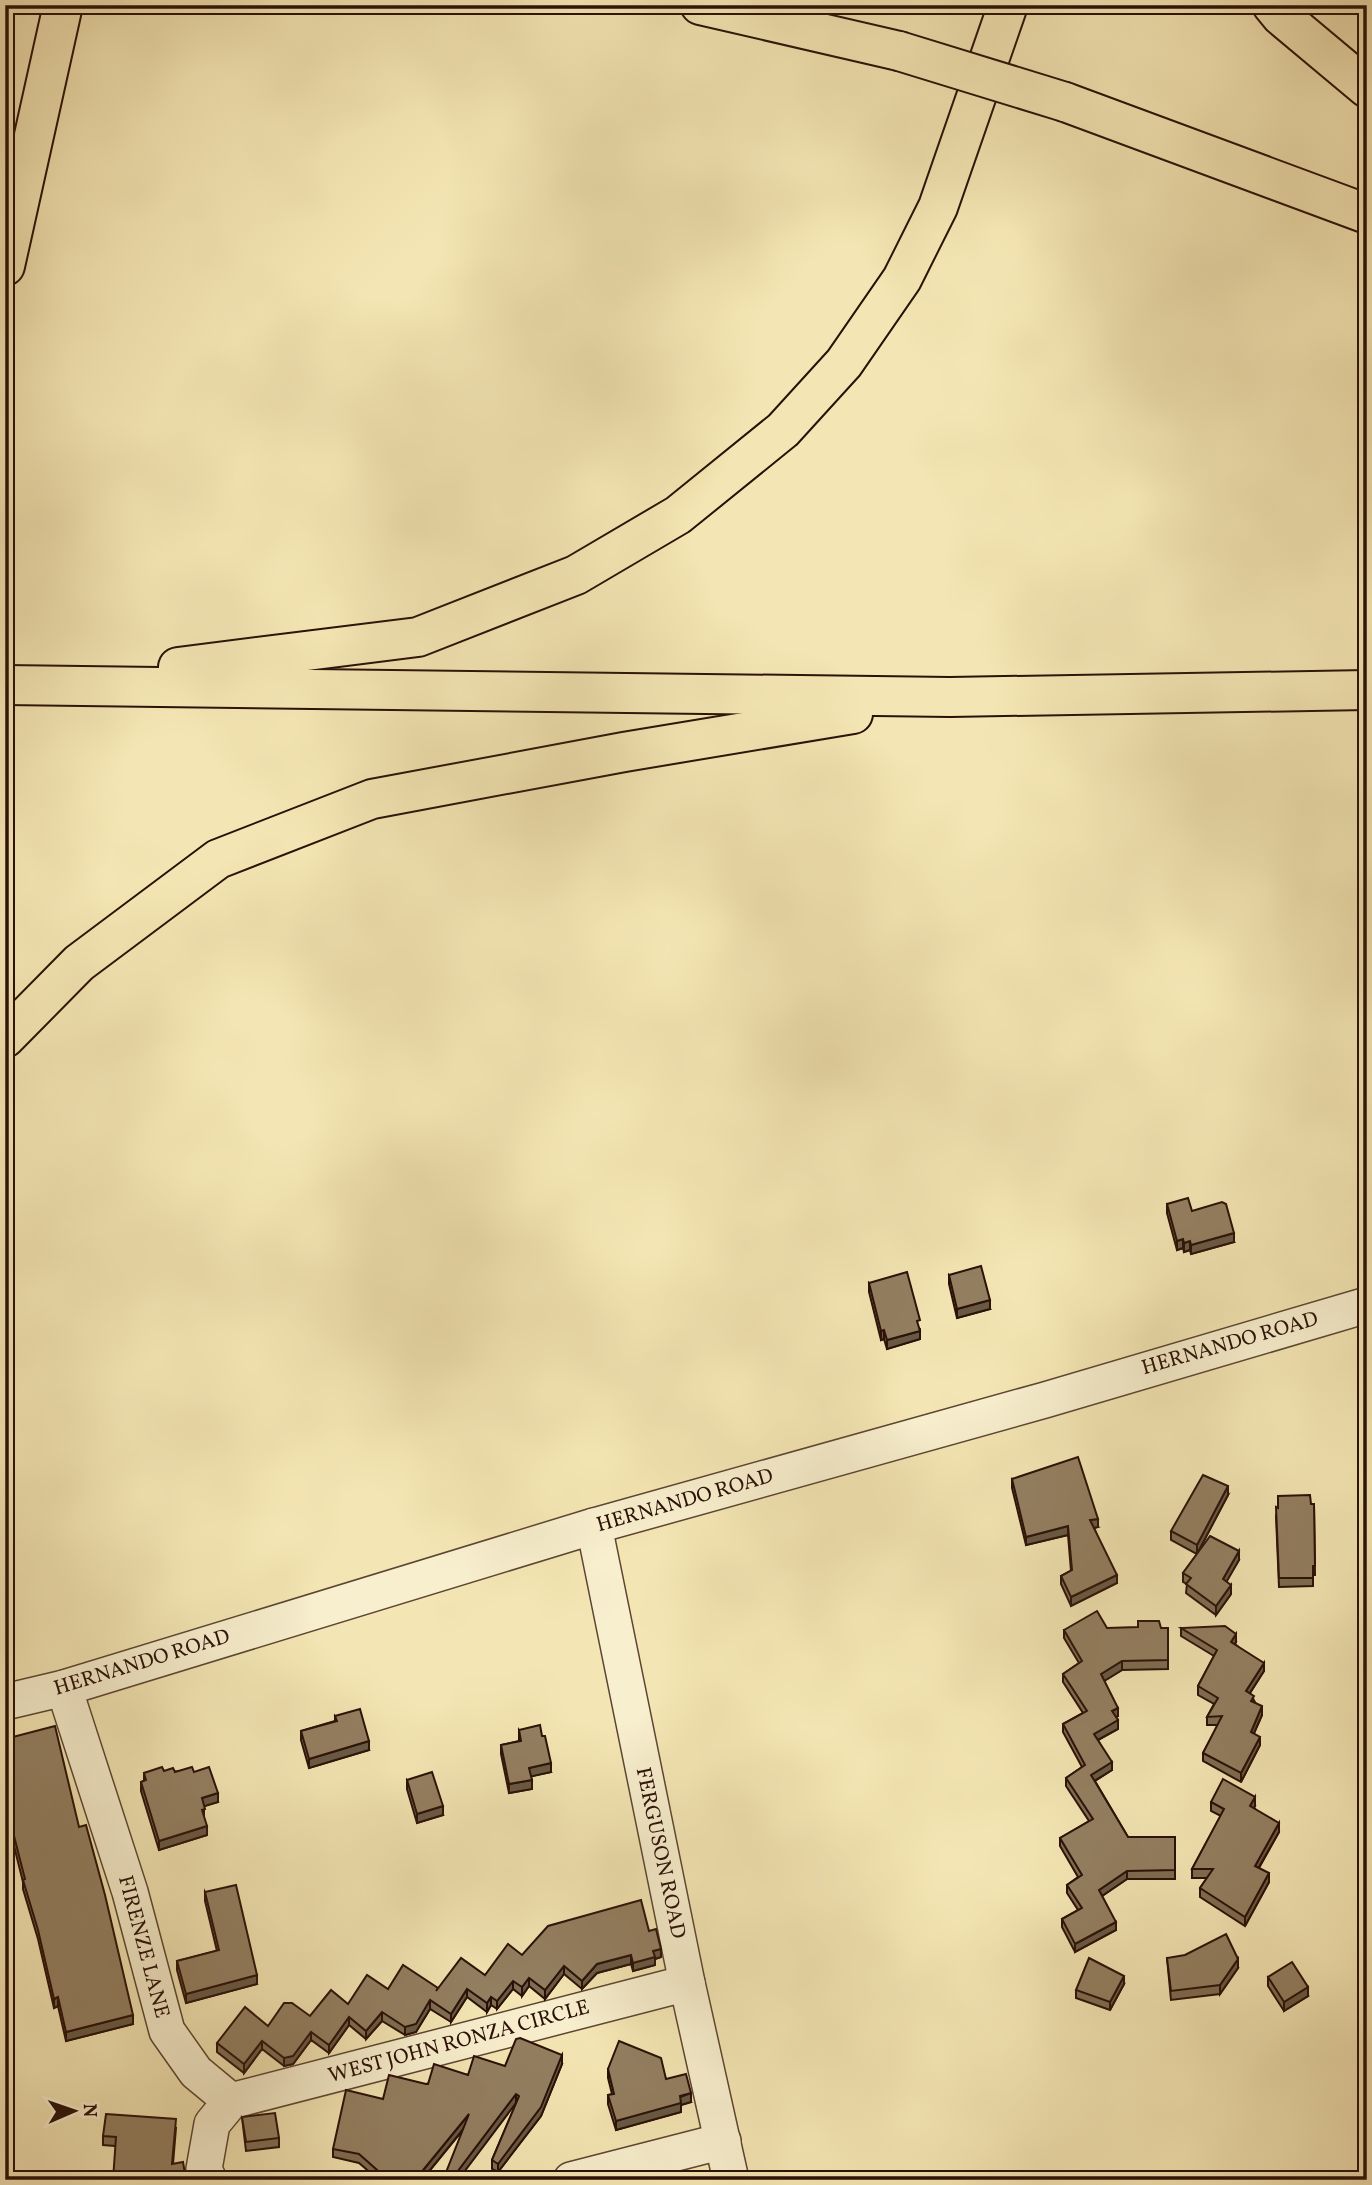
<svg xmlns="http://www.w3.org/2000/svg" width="1372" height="2185" font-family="Vollkorn,serif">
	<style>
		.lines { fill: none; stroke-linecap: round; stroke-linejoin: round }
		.minor-casing { stroke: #5c4632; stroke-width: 38 }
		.highway-casing { stroke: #2a1007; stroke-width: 42 }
		.minor { stroke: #f8efce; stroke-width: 35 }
		.highway { stroke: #f4e6b4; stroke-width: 38 }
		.highway-bridge-casing { stroke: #2a1007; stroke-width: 42; stroke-linecap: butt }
		.highway-bridge { stroke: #f4e6b4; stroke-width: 38 }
		.wall { fill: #7e6d53; stroke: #2a1007; stroke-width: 2 }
		.shaded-wall { fill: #675944; stroke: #2a1007; stroke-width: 2 }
		.building { fill: #937f61; stroke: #2a1007; stroke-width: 2 }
		.labels { text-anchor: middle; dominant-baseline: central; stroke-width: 5; stroke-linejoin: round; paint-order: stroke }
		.street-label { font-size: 21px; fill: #2a1007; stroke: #f8efce }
	</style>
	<rect width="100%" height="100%" fill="#f4e6b4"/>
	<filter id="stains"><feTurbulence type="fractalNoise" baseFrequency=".00286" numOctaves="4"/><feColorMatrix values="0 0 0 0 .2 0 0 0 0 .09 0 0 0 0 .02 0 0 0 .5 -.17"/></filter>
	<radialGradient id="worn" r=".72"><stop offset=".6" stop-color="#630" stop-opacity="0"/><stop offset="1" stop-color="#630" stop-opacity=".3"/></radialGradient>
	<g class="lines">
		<!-- minor casing -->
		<g class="minor-casing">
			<g id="minor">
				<path d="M594,1526L687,1983L731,2180"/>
				<path d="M64,1688L130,1892L167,2031L196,2072L231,2101L212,2124L204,2169L209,2180"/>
				<path d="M5,1702L64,1688L594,1526L1045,1400L1367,1305"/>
				<path d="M231,2101L687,1983"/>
				<path d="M571,2180L723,2141"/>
			</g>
		</g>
		<!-- highway casing -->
		<g class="highway-casing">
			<g id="highway">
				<path d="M700,5L899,51"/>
				<path d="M1272,5L1281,16L1367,88"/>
				<path d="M1065,102L1367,214"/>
				<path d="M5,266L63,5"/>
				<path d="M178,667L418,637L576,575L678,515L783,430L844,363L902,279L938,207L1008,5"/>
				<path d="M5,685L950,697L1367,690"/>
				<path d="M5,1038L79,963L218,859L372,799L624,752L853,714"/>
			</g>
		</g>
		<!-- minor -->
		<use href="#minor" class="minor"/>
		<!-- highway -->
		<use href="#highway" class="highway"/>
		<!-- highway-bridge casing -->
		<g class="highway-bridge-casing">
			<path id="highway-bridge" d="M899,51L1065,102"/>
		</g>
		<!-- highway-bridge -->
		<use href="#highway-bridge" class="highway-bridge"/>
	</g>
	<!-- wall -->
	<g class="wall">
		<path d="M1167,1204L1192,1211L1234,1242L1191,1254L1190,1250L1184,1252L1183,1248L1177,1250L1167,1213Z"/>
		<path d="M949,1275L990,1309L957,1318L949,1284Z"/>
		<path d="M869,1283L920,1329V1339L887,1349L884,1339L881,1340L869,1292Z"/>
		<path d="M1012,1479L1098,1527L1094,1528L1117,1583L1071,1606L1061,1584V1576L1071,1571L1068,1535L1026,1545L1012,1488Z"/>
		<path d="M1228,1495L1199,1550L1239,1560L1226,1581L1231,1594L1216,1615L1186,1593L1187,1584L1183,1582V1573L1197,1554L1171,1540V1531Z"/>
		<path d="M1314,1504L1315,1575H1313V1586L1279,1587L1276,1516L1278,1508Z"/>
		<path d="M1107,1628H1168V1669L1122,1670L1104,1681L1118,1716L1116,1717L1118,1729L1098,1740L1112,1770L1095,1781L1128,1837H1175V1879H1127L1102,1896L1116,1930L1075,1952L1062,1927V1919L1078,1910L1067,1893V1885L1078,1877L1060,1846V1838L1089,1821L1066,1786V1778L1082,1767L1063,1732V1724L1083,1713L1063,1682V1674L1079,1663L1064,1638V1630Z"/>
		<path d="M1181,1628L1236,1642L1235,1644L1264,1671L1250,1693L1262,1715L1254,1733L1260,1745L1241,1782L1203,1761V1753L1218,1725H1207V1717L1214,1704L1198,1695V1686L1214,1656L1181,1636Z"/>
		<path d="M335,1716L369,1750L309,1768L301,1740V1731L335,1721Z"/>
		<path d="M519,1730L551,1772L531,1776L532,1789L509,1793L501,1754V1745L519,1741Z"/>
		<path d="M5,1739L79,1827L133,2024L66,2041L58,2006L54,2008L38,1939L23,1889V1882L5,1810Z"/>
		<path d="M164,1771L194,1772L218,1802L204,1806V1818L207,1835L159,1850L141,1791V1782L144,1781V1773Z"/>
		<path d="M407,1780L443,1815L417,1823L407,1789Z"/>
		<path d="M1211,1802L1255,1806L1254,1808L1279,1832L1259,1868L1269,1882L1245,1926L1200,1897V1888L1207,1878H1192V1869L1221,1816L1211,1811Z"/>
		<path d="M205,1892L257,1984L186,2003L177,1970V1961L217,1951L205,1901Z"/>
		<path d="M649,1931L661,1957L655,1959V1965L633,1971L631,1964L597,1973L582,1989L564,1974L545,1999L529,1986L522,1996L513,1989L497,2009L491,2005L487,2012L467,1997L451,2022L430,2009L416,2032L405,2035L382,2021L366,2039L349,2025L329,2053L311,2040L293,2064L284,2066L262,2049L244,2073L217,2052V2043L268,2026L310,2016L348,2004L388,1989L438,1988L485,1975L522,1955Z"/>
		<path d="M1167,1958L1238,1968L1220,1994L1171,2000Z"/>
		<path d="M1268,1977L1308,1996L1284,2011L1268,1986Z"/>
		<path d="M1124,1984L1110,2010L1076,1998V1990Z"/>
		<path d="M562,2064L541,2116L498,2172L492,2169V2160L516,2104L462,2131L422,2180H371L373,2175L359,2163L333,2157V2149L383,2099L426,2084L505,2066Z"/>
		<path d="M608,2069L666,2079L691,2102L681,2105V2112L616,2130L608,2104V2095L612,2094L608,2078Z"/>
		<path d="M242,2117L279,2138V2147L246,2151Z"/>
		<path d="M176,2128L173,2164L115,2146L103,2145V2136Z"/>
	</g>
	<!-- shaded-wall -->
	<g class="shaded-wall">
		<path d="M1234,1233V1242L1191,1254V1245Z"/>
		<path d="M1183,1239V1248L1177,1250V1241Z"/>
		<path d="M1190,1241V1250L1184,1252V1243Z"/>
		<path d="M990,1300V1309L957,1318V1309Z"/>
		<path d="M884,1330V1339L881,1340V1331Z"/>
		<path d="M920,1331V1339L887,1349V1340Z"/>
		<path d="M1228,1486V1495L1197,1554V1545Z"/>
		<path d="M1098,1519V1527L1090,1529V1520Z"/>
		<path d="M1068,1526V1535L1026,1545V1537Z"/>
		<path d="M1239,1551V1560L1223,1588V1579Z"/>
		<path d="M1117,1575V1583L1071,1606V1597Z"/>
		<path d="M1231,1585V1594L1216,1615V1606Z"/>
		<path d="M1236,1634V1642L1231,1650V1642Z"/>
		<path d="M1122,1661V1670L1101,1683V1674Z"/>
		<path d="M1264,1663V1671L1246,1699V1691Z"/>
		<path d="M1262,1706V1715L1251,1740V1732Z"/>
		<path d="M1118,1708V1716L1112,1719V1711Z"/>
		<path d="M1118,1720V1729L1094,1742V1734Z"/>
		<path d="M1260,1737V1745L1241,1782V1773Z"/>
		<path d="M369,1741V1750L309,1768V1759Z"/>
		<path d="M1112,1762V1770L1091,1783V1775Z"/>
		<path d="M551,1763V1772L529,1777V1768Z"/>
		<path d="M532,1780V1789L509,1793V1784Z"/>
		<path d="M218,1793V1802L202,1807V1798Z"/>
		<path d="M1255,1797V1806L1250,1815V1806Z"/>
		<path d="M443,1806V1815L417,1823V1814Z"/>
		<path d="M1279,1823V1832L1255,1874V1866Z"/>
		<path d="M207,1826V1835L159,1850V1841Z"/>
		<path d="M1127,1871V1879L1099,1898V1890Z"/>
		<path d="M1269,1873V1882L1245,1926V1917Z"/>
		<path d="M1116,1922V1930L1075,1952V1944Z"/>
		<path d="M661,1949V1957L655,1959V1965L633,1971V1963L653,1951Z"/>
		<path d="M631,1955V1964L597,1973L582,1989V1981L597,1964Z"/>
		<path d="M1238,1959V1968L1220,1994V1985Z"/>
		<path d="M564,1966V1974L545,1999V1990Z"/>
		<path d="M257,1975V1984L186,2003V1994Z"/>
		<path d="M1124,1976V1984L1110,2010V2002Z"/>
		<path d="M529,1978V1986L522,1996V1987Z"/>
		<path d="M513,1981V1989L497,2009V2001Z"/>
		<path d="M1308,1987V1996L1284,2011V2002Z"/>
		<path d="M467,1989V1997L451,2022V2014Z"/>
		<path d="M58,1997V2006L54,2008V1999Z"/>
		<path d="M491,1997V2005L487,2012V2003Z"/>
		<path d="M430,2000V2009L416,2032L405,2035V2027Z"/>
		<path d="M382,2012V2021L366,2039V2031Z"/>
		<path d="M133,2015V2024L66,2041V2032Z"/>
		<path d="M349,2017V2025L329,2053V2045Z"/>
		<path d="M311,2032V2040L293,2064L284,2066V2058Z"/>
		<path d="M262,2041V2049L244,2073V2064Z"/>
		<path d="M562,2055V2064L541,2116L498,2172V2164Z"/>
		<path d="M691,2093V2102L681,2105V2112L616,2130V2121Z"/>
		<path d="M516,2094V2103L458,2180H451Z"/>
		<path d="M469,2114V2122L422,2180H415Z"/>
	</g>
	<!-- building -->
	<g class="building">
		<path d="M1188,1198L1192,1211L1222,1202L1226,1204L1234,1233L1191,1245L1190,1241L1184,1243L1183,1239L1177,1241L1167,1204Z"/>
		<path d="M981,1266L990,1300L957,1309L949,1275Z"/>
		<path d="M907,1272L920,1320L917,1321L920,1331L887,1340L884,1330L881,1331L869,1283Z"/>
		<path d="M1078,1457L1098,1519L1090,1520L1117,1575L1071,1597L1061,1576L1072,1570L1068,1526L1026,1537L1012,1479Z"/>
		<path d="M1203,1475L1228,1486L1197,1545L1171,1531Z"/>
		<path d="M1310,1495L1311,1504H1314L1315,1566H1313V1578H1279L1276,1507L1278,1508V1496Z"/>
		<path d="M1210,1536L1239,1551L1223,1579L1231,1585L1216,1606L1186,1584L1191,1578L1183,1573Z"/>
		<path d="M1097,1611L1107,1628L1138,1627V1621H1159L1161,1628H1168V1660L1122,1661L1101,1674L1118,1708L1112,1711L1118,1720L1094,1734L1112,1762L1091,1775L1128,1837H1175V1870L1127,1871L1099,1890L1116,1922L1075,1944L1062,1919L1082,1908L1067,1885L1082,1875L1060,1838L1093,1819L1066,1778L1085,1765L1063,1724L1087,1711L1063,1674L1082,1661L1064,1630Z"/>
		<path d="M1225,1626L1236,1634L1231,1642L1264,1663L1246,1691L1254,1696L1251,1701L1262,1706L1251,1732L1260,1737L1241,1773L1203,1753L1222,1716L1207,1717L1218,1698L1198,1686L1217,1650L1181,1628Z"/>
		<path d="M360,1709L369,1741L309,1759L301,1731L337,1721L335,1716Z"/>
		<path d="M540,1725L542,1736H545L551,1763L529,1768L532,1780L509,1784L501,1745L521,1741L519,1730Z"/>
		<path d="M55,1726L79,1827L86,1825L105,1895L133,2015L66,2032L58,1997L54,1999L38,1930L23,1880L25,1879L5,1801V1739Z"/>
		<path d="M162,1767L164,1771L173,1768L175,1772L192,1767L194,1772L209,1767L218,1793L202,1798L205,1809L202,1810L207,1826L159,1841L141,1782L146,1780L144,1773Z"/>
		<path d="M432,1772L443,1806L417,1814L407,1780Z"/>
		<path d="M1223,1779L1255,1797L1250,1806L1279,1823L1255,1866L1269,1873L1245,1917L1200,1888L1213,1869H1192L1224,1809L1211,1802Z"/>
		<path d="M236,1885L257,1975L186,1994L177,1961L219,1950L205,1892Z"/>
		<path d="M641,1900L649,1931L656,1929L661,1949L653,1951L655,1957L633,1963L631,1955L597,1964L582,1981L564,1966L545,1990L529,1978L522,1987L513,1981L497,2001L491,1997L487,2003L467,1989L451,2014L430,2000L416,2024L405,2027L382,2012L366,2031L349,2017L329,2045L311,2032L293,2056L284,2058L262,2041L244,2064L217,2043L245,2007L268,2026L284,2003H292L310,2016L331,1990L348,2004L367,1975L388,1989L403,1965L438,1988L436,1991L461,1958L485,1975L508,1944L522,1955L548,1926Z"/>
		<path d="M1226,1934L1238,1959L1220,1985L1171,1991L1167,1958L1185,1955Z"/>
		<path d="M1089,1958L1124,1976L1110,2002L1076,1990Z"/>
		<path d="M1292,1962L1308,1987L1284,2002L1268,1977Z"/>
		<path d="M520,2038L562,2055L541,2107L498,2164L492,2160L519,2096L516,2094L451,2180H443L469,2114L415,2180H373L371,2178L377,2170L359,2154L333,2149L346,2090L383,2099L389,2075L426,2084H428L434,2064L468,2075L474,2056L505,2066L516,2039Z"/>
		<path d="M619,2041L661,2058L666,2079L686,2074L691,2093L680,2096L681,2103L616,2121L608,2095L614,2094L608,2069Z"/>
		<path d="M275,2113L279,2138L246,2142L242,2117Z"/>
		<path d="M106,2114L176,2119L172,2164L183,2162L186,2180H113L116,2137L103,2136Z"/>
	</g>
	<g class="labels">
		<!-- street labels -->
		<g class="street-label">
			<text transform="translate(1230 1344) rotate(-16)">HERNANDO ROAD</text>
			<text transform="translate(685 1501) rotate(-16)">HERNANDO ROAD</text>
			<text transform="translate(142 1663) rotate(-17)">HERNANDO ROAD</text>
			<text transform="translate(660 1853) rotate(78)">FERGUSON ROAD</text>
			<text transform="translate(143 1947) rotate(75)">FIRENZE LANE</text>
			<text transform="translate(459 2042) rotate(-15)">WEST JOHN RONZA CIRCLE</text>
		</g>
	</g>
	<!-- margin -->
	<rect width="1372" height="2185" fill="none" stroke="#f4e6b4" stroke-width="28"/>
	<rect x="7" y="7" width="1358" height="2171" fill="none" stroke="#2a1007" stroke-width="3.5"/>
	<rect x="14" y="14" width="1344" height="2157" fill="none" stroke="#2a1007" stroke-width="2"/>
	<!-- north arrow -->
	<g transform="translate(74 2111) rotate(88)" stroke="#f8efce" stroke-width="5" paint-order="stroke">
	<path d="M0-5L12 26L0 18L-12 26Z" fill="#2a1007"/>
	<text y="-10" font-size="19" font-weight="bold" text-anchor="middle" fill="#2a1007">N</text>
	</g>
	<rect width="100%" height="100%" filter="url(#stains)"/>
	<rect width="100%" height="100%" fill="url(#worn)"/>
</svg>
